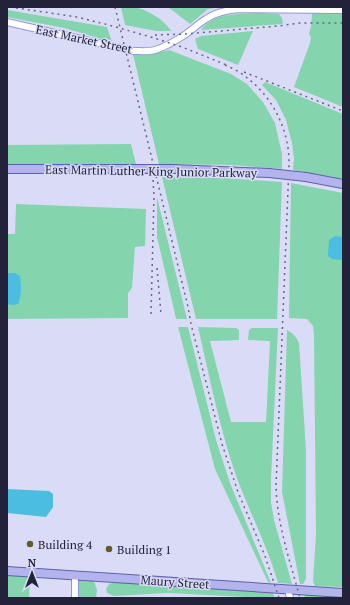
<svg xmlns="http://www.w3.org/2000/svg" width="350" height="605" font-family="'PT Serif',serif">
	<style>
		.green { fill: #84d5ad }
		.water { fill: #4abde1 }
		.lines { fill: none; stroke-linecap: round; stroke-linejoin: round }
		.minor-casing { stroke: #9497d5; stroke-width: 8 }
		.major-casing { stroke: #5f5fa7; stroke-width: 10 }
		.minor { stroke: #fff; stroke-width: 6 }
		.major { stroke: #b3b3ed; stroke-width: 8 }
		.rail { stroke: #666781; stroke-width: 1.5; stroke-dasharray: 2 4; stroke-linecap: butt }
		.major-bridge-casing { stroke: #5f5fa7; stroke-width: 10; stroke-linecap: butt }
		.major-bridge { stroke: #b3b3ed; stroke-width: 8 }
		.poi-dot { fill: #635c28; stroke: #dadcf7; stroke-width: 1.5 }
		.labels { text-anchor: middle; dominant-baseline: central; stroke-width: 3; stroke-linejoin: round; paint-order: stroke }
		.street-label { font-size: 12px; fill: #22223b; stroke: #dadcf7 }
		.poi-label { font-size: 12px; fill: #22223b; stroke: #dadcf7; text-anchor: start }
	</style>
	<rect width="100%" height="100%" fill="#dadcf7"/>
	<!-- green -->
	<g class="green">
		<path d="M121,7C125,7 130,6 134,7C146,9 165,20 171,31H156L125,25Z"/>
		<path d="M168,7H224L208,9L190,24Z"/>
		<path d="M7,10L107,27L112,42L64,28L7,17Z"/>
		<path d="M259,13L279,14L282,18L283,24L201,30C213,12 240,14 259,13Z"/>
		<path d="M312,13H343V107L294,87L310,43L311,37L309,34L310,30L311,27Z"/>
		<path d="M253,31L238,65L198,49L195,39L201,36Z"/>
		<path d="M169,50L231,74L247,84L263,102L275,123L282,154V169L231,165L159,164L133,54C145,54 157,54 169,50Z"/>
		<path d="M265,82L343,114V179L293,170L294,158L292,143L286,120L276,100L262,85Z"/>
		<path d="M131,144L136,164H7V145Z"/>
		<path d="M162,177L224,178L282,182L277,319H196Z"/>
		<path d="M291,183L343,193V587L315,586L313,581L316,535L314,335L313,326L307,319L289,318Z"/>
		<path d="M157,197L187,319H176L175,314L157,237Z"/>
		<path d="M16,204L146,209L145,246L135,247L132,288L128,293V318L7,319V234H15Z"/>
		<path d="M178,327H188L216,440L230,483L271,583L268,582L215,469Z"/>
		<path d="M198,327L236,328L239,330V340L210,341L231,422H266L270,341L248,340L249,330L252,328H278L271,479V502L274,520L292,584L278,583C268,548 251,515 238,481C220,431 210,379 198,327Z"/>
		<path d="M287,330C293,333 296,337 299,343L306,450V579L303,584H300L282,492Z"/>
		<path d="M7,575L30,576L29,598H7Z"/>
		<path d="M79,580L94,581L97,590L96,598H79Z"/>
		<path d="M116,582L273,593L275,598H247L245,597L168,593L114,596L107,593L106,589L109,584Z"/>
		<path d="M304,594L343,597V598H305Z"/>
	</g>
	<!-- water -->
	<g class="water">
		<path d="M335,236L343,237V260L332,259L328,256L329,240Z"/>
		<path d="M7,273H15L20,276C21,285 22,295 18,304L13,305L7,304Z"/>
		<path d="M7,489L49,491L53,494V507L46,517L7,513Z"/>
	</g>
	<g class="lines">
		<!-- minor casing -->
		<g class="minor-casing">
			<g id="minor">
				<path d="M7,22L133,51C140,51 148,52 155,50C165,47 177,40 186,34C193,29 199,23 206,19C216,12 227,10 239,9L343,10"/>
				<path d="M75,575V598"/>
				<path d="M288,589L290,598"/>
			</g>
		</g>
		<!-- major casing -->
		<g class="major-casing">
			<g id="major">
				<path d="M7,169H135"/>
				<path d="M173,169L269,173"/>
				<path d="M306,177L343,184"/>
				<path d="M7,571L343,593"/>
			</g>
		</g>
		<!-- minor -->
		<use href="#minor" class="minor"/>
		<!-- major -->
		<use href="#major" class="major"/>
		<!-- rail -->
		<g class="rail">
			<path d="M10,7L77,17L109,25L154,38L182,47L229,66"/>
			<path d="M115,7L188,307L191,324L222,444L238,492L265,556L279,598"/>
			<path d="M155,35L185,34L278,26L300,23H343"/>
			<path d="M225,65C232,68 240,72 246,77C274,98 290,132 289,166L276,486C277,524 290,561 300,598"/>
			<path d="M244,72L343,111"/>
			<path d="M157,268L161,314"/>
			<path d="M151,314L154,197L153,179"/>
		</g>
		<!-- major-bridge casing -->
		<g class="major-bridge-casing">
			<g id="major-bridge">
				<path d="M135,169H173"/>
				<path d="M269,173L306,177"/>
			</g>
		</g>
		<!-- major-bridge -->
		<use href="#major-bridge" class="major-bridge"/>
	</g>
	<!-- markers -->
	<g class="poi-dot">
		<circle cx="30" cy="544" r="4"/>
		<circle cx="109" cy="549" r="4"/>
	</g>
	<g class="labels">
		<!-- street labels -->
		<g class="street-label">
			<text transform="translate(84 39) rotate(12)">East Market Street</text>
			<text transform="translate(151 171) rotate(1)">East Martin Luther King Junior Parkway</text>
			<text transform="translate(175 582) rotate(4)">Maury Street</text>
		</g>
		<!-- poi labels -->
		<g class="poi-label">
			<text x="38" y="544">Building 4</text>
			<text x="117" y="549">Building 1</text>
		</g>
	</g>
	<!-- border -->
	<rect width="350" height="605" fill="none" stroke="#22223b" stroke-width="16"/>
	<!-- north arrow -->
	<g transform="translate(32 573)" stroke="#dadcf7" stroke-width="3" paint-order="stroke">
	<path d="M0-3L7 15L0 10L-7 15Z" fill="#22223b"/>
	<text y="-6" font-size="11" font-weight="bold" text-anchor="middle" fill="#22223b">N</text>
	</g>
</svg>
